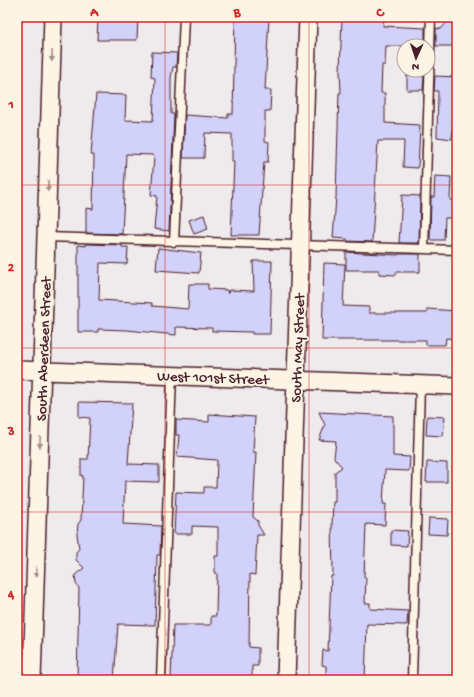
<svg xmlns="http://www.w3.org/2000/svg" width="474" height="697" font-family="'Gochi Hand',sans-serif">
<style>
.building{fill:#d1d1fa;stroke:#4a1f2b}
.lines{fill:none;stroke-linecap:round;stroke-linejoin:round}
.service-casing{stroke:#4a1f2b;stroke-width:11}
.minor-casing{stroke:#4a1f2b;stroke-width:20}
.service{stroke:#fcf5e5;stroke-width:8}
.minor{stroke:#fcf5e5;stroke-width:17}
.oneway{fill:#a38a88}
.grid{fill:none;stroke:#d62828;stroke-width:1;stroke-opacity:0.55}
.labels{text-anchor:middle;stroke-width:3.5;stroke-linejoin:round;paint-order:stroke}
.street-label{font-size:15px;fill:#4a1f2b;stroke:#fcf5e5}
.neatline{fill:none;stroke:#d62828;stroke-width:1.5}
.grid-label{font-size:13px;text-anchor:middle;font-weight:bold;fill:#d62828}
</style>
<rect width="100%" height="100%" fill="#efeaeb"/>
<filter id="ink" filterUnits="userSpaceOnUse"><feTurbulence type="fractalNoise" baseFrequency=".025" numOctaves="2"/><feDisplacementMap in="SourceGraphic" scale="8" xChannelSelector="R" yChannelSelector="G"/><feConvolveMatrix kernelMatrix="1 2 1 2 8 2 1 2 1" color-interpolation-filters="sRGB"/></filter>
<g filter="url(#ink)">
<path class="building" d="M98,17H138L137,40H97Z
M235,17H269L265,90H271L270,111H265V141L269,142L268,162H264L259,235H231L234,161H232V134L205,133L204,158H183L185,115L228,118V114H233Z
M342,17H384L383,26L425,28V46H386L385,65H382L381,93H385V123L420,125L418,168L403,167L404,141H378L372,242L347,241V239L333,238L336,197L339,93H341L340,70Z
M449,20L457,28V46H436V28L441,29Z
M152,52L177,53L176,67H173L171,78V114H174L169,231L154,229L157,196L151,195L154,157L152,155L126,154L122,234L86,233V208L93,209L94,155H91L96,94L126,95L125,120L153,121L155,78L151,77Z
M407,75L424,76L423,90H407Z
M435,76L457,77L452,139L437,137L438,91H434Z
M435,176L451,177L450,200L456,201V218H445L444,240H430L431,197H434Z
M402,195L420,196L419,243H399Z
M204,215L208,229L194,234L189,220Z
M86,244L122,245V247H128L127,264L100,263L99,300L152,303V306L188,309L189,284H208V289L227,290L228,294L229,290L254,291L253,261H272L270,334H252V332L212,331V328L176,327V335L127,330L98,329V332H78V245L86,246Z
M158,248L201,253L199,273L156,270Z
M346,252L398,255V254H420V272H396V275L379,274V270H346Z
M324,263L345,264L343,306L369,307V313H427V309L457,311V339L446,338L445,345H426V340H322Z
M79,402L132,403L128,464L159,465V482L125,481L123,524L161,526L160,555H157L155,625L118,624L114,680H77L79,588L76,584L75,575L84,568L76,560V552L79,549L77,534L78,524L81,520L83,476H81V459H88L90,418L79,417Z
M319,412L393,416V456L410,457L409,471L385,470L383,504H386L385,525L366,524L364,577H366L365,603H370V609L408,611L407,625L367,624L365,680H326V666L322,665L323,650L328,651L331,576H333L332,523L333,502H335V472L342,467L334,458L336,441L319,440L325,425Z
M209,414L255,417L253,452H256L253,517L258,521V525L264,535H257L255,575L250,574L249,647L258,648V666H252V680H171L173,625H211V616H216L217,573H215V556H218V527L192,526V534H174L176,492L204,493V487H216L217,460L177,457L179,435H176V420L209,422Z
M427,416L445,417L443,436L426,435Z
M427,462L447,463V482H426Z
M429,518L448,519L447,535L428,534Z
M391,530L408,531L407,546L391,545Z"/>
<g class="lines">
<defs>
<path id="service" d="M46,237L457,250
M174,242L184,17
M424,249L431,17
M161,680L172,375
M412,680L420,385"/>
<path id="minor" d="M17,370L457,386
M32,680L53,17
M286,680L308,17"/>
</defs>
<use href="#service" class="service-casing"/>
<use href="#minor" class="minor-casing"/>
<use href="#service" class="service"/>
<use href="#minor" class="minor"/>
</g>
<defs><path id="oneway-solid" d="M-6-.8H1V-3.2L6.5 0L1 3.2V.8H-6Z"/></defs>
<g class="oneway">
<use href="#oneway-solid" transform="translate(52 56) rotate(92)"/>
<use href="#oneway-solid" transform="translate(48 186) rotate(92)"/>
<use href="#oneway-solid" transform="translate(40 442) rotate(92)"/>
<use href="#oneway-solid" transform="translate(36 572) rotate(92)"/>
</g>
</g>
<path class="grid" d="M165,17V680M309,17V680M17,185H457M17,348H457M17,512H457"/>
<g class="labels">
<g class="street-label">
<text transform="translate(297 348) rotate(-88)" y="5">South May Street</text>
<text transform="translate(43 349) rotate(-88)" y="5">South Aberdeen Street</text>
<text transform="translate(213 377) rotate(2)" y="5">West 101st Street</text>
</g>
</g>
<rect width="474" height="697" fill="none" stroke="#fcf5e5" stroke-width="44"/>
<g transform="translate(416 58) rotate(183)"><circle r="19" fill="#fcf5e5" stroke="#b59f9b"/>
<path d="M0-3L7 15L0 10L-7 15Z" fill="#4a1f2b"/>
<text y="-6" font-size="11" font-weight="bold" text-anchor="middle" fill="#4a1f2b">N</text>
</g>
<rect x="22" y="22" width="430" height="653" class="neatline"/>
<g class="grid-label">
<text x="94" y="16">A</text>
<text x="237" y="16">B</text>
<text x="380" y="16">C</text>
<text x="11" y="108">1</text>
<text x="11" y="271">2</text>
<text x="11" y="435">3</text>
<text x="11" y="598">4</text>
</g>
</svg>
